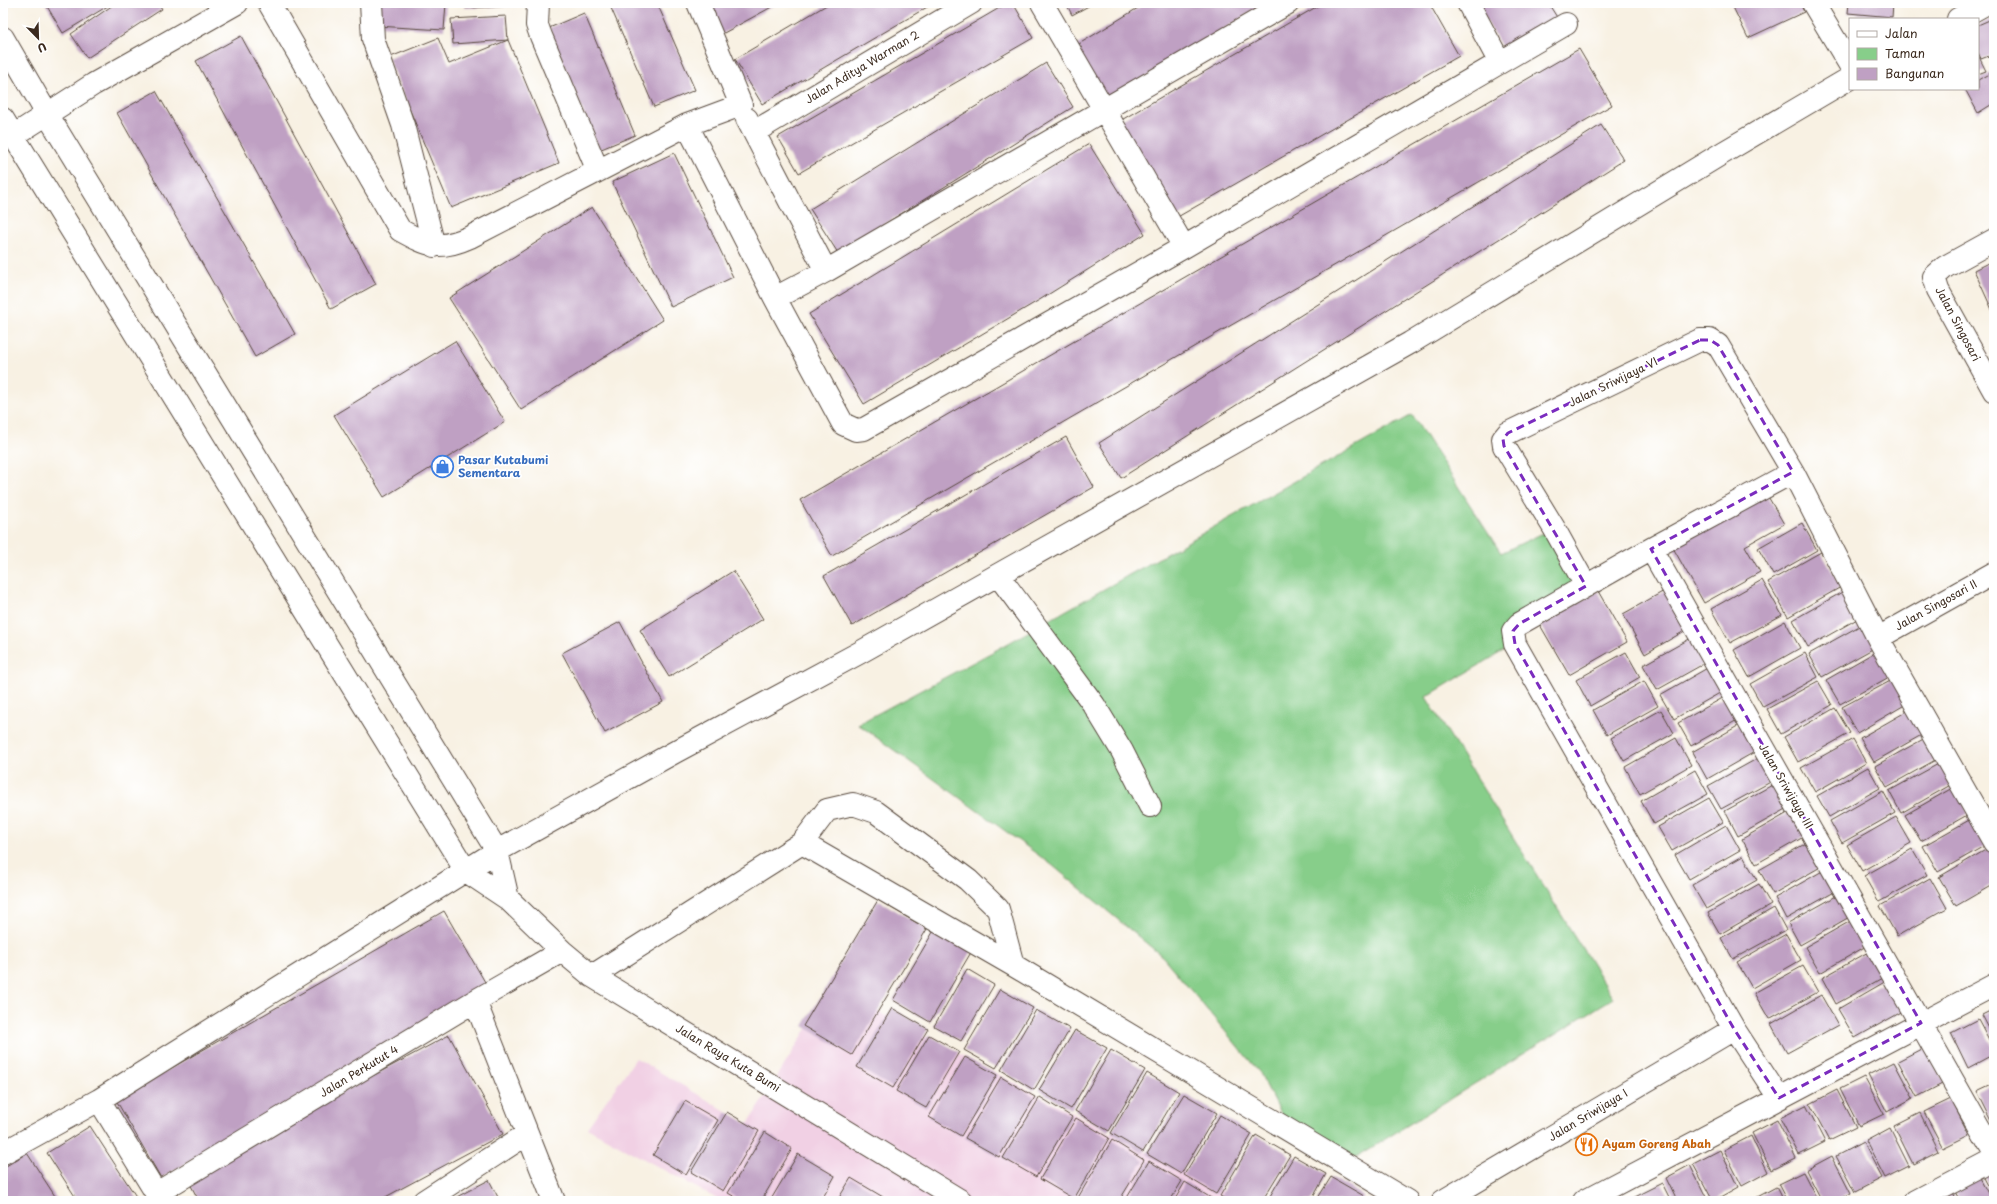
<svg xmlns="http://www.w3.org/2000/svg" width="1997" height="1204" font-family="'Playpen Sans',sans-serif">
<style>
.built{fill:#f1d0e4}
.green{fill:#87ce8a;stroke:#617c54}
.building{fill:#bfa0c3}
.lines{fill:none;stroke-linecap:round;stroke-linejoin:round}
.minor-casing{stroke:#57483c;stroke-width:24}
.minor{stroke:#fff;stroke-width:22}
.marked{fill:none;stroke:#7b2cbf;stroke-width:3;stroke-dasharray:8 5;stroke-linejoin:round}
.labels{text-anchor:middle;stroke-width:3.5;stroke-linejoin:round;paint-order:stroke}
.street-label{font-size:11px;fill:#3b2a1e;stroke:#fff}
.shop-label{font-size:11px;font-weight:bold;fill:#366cbe;stroke:#fff;text-anchor:start}
.food-label{font-size:11px;font-weight:bold;fill:#c56008;stroke:#fff;text-anchor:start}
</style>
<rect width="100%" height="100%" fill="#fff"/>
<filter id="ink" filterUnits="userSpaceOnUse"><feTurbulence type="fractalNoise" baseFrequency=".025" numOctaves="2"/><feDisplacementMap in="SourceGraphic" scale="8" xChannelSelector="R" yChannelSelector="G"/><feConvolveMatrix kernelMatrix="1 2 1 2 8 2 1 2 1" color-interpolation-filters="sRGB"/></filter>
<filter id="wash" filterUnits="userSpaceOnUse"><feTurbulence type="fractalNoise" baseFrequency=".012" numOctaves="4" result="noise"/><feDisplacementMap in="SourceGraphic" scale="16" xChannelSelector="R" yChannelSelector="G"/><feGaussianBlur stdDeviation="0.9" result="paint"/><feColorMatrix in="noise" values="0 0 0 0 0 0 0 0 0 0 0 0 0 0 0 0 0 1.4 0 .05"/><feComposite in="paint" operator="in"/></filter>
<g filter="url(#wash)">
<rect width="100%" height="100%" fill="#f8f1e3"/>
<path class="built" d="M832,988L1241,1201H721L587,1128L636,1058L748,1124Z"/>
<path class="green" d="M1412,415L1501,553L1554,528L1586,586L1519,624L1515,644L1426,697L1613,998L1345,1164L1288,1129L1260,1073L1163,957L1052,865L858,724L998,649Z"/>
<g id="blocks">
<path class="building" d="M45,3H111V4L63,33Z
M116,3H158L162,9L87,58L71,34Z
M377,3H446L444,30L376,26Z
M465,3H517L518,6L465,8Z
M623,3H657L695,90L654,107L611,8Z
M704,3H779L722,34Z
M830,3H934L762,104L735,59Z
M1008,3H1013L1033,38L799,173L778,137Z
M1066,3H1094L1072,15Z
M1146,3H1266L1107,101L1074,47Z
M1323,3H1429L1459,56L1174,219L1118,122Z
M1476,3H1548L1560,22L1506,54Z
M1731,3H1800L1804,12L1748,38Z
M1849,3H1893L1892,17L1848,13Z
M584,13L635,135L599,150L549,28Z
M506,16L508,40L453,44L451,19Z
M1994,18V54L1981,59L1978,52V25Z
M241,36L376,284L331,309L196,61Z
M438,38L449,64L508,40L559,163L451,208L388,58Z
M1579,49L1612,105L832,556L800,500Z
M1978,55L1986,71L1978,74Z
M1046,63L1073,107L838,253L810,209Z
M1994,71V103L1978,113L1965,89H1978V80Z
M156,91L295,334L255,357L117,113Z
M1601,125L1624,160L1121,478L1099,443Z
M1089,144L1145,234L1041,299L864,404L809,314Z
M674,153L733,277L671,307L612,182Z
M592,207L663,320L521,410L449,298Z
M1994,260V314L1974,270Z
M455,341L505,422L384,497L334,415Z
M1066,437L1094,487L852,626L824,576Z
M1766,493L1784,524L1745,546L1760,572L1704,603L1672,546Z
M1802,523L1817,550L1773,575L1758,548Z
M1821,552L1841,587L1788,617L1768,582Z
M733,571L763,619L669,677L640,630Z
M1762,580L1782,615L1730,643L1711,609Z
M1666,590L1688,629L1645,654L1623,614Z
M1598,591L1627,642L1569,675L1540,625Z
M1844,591L1859,618L1808,647L1793,620Z
M1785,621L1800,648L1749,677L1734,650Z
M620,622L663,702L605,733L562,653Z
M1863,624L1876,647L1822,677L1809,654Z
M1693,637L1707,662L1657,690L1643,665Z
M1877,651L1891,676L1840,704L1826,680Z
M1626,652L1640,677L1590,706L1576,680Z
M1805,653L1818,677L1763,707L1750,684Z
M1711,666L1725,690L1674,719L1660,695Z
M1894,679L1908,703L1857,733L1842,707Z
M1644,681L1658,706L1607,735L1593,710Z
M1818,681L1832,705L1781,734L1767,709Z
M1728,695L1741,718L1691,746L1678,723Z
M1835,708L1850,733L1798,762L1784,737Z
M1911,709L1925,733L1874,762L1860,738Z
M1661,710L1674,733L1624,761L1611,738Z
M1743,723L1758,750L1707,779L1692,752Z
M1927,737L1939,758L1887,787L1875,766Z
M1676,738L1691,765L1640,794L1625,767Z
M1853,739L1866,763L1815,792L1801,768Z
M1762,756L1776,779L1721,809L1708,786Z
M1942,762L1954,783L1901,813L1889,791Z
M1868,767L1880,788L1829,817L1817,796Z
M1695,770L1708,794L1654,824L1641,801Z
M1776,783L1790,807L1738,836L1725,811Z
M1954,787L1969,814L1921,841L1905,815Z
M1883,791L1895,813L1842,843L1830,821Z
M1709,798L1723,822L1672,851L1658,827Z
M1793,810L1807,835L1756,864L1742,839Z
M1896,817L1911,843L1862,871L1847,845Z
M1971,819L1986,845L1938,872L1923,846Z
M1726,825L1740,850L1689,879L1675,855Z
M1810,841L1824,865L1773,894L1759,870Z
M1989,848L1994,857V884L1956,906L1939,877Z
M1912,849L1927,875L1879,902L1864,876Z
M1743,856L1757,880L1706,909L1692,885Z
M1826,869L1838,890L1786,919L1775,898Z
M1930,878L1947,908L1897,936L1880,906Z
M1759,884L1771,905L1720,934L1708,913Z
M1840,894L1853,915L1800,945L1788,923Z
M878,900L927,929L852,1055L803,1026Z
M1774,908L1786,930L1733,959L1721,938Z
M444,911L489,989L161,1178L116,1100Z
M1854,919L1868,945L1820,973L1805,947Z
M936,927L973,949L930,1022L893,1000Z
M1786,934L1801,960L1752,988L1737,962Z
M1870,951L1885,977L1836,1004L1822,978Z
M1803,966L1818,992L1769,1019L1754,993Z
M967,969L994,985L961,1041L934,1026Z
M1888,980L1905,1010L1855,1038L1838,1009Z
M1000,989L1033,1008L996,1068L964,1050Z
M1821,995L1838,1025L1787,1053L1771,1024Z
M892,1008L928,1029L893,1088L857,1067Z
M1994,1009V1038L1982,1015Z
M1036,1010L1070,1029L1034,1090L1001,1070Z
M1978,1019L1994,1049V1054L1968,1068L1951,1033Z
M1075,1030L1107,1048L1071,1109L1039,1090Z
M449,1035L503,1134L378,1201H199L186,1176Z
M929,1035L959,1052L926,1108L896,1091Z
M1925,1047L1944,1083L1917,1097L1898,1061Z
M1111,1050L1145,1070L1109,1131L1075,1111Z
M965,1057L997,1075L961,1136L929,1117Z
M1894,1062L1913,1098L1887,1112L1868,1075Z
M1147,1073L1179,1092L1143,1152L1111,1133Z
M1001,1077L1035,1097L999,1157L965,1138Z
M1864,1077L1884,1114L1859,1126L1840,1089Z
M1994,1083V1125L1977,1091Z
M1837,1090L1856,1127L1829,1140L1810,1104Z
M1184,1094L1217,1113L1181,1174L1147,1154Z
M1040,1097L1072,1117L1036,1177L1003,1158Z
M1951,1099L1969,1135L1943,1148L1924,1112Z
M685,1101L718,1120L686,1175L653,1155Z
M1806,1105L1825,1142L1799,1155L1780,1118Z
M727,1112L759,1131L723,1191L691,1172Z
M1920,1113L1939,1151L1913,1164L1894,1126Z
M1220,1115L1252,1134L1216,1194L1184,1175Z
M1076,1118L1109,1138L1074,1199L1040,1179Z
M1777,1120L1796,1158L1771,1170L1752,1133Z
M90,1126L116,1166L139,1201H78L47,1153Z
M1890,1128L1909,1166L1885,1178L1866,1141Z
M765,1132L792,1149L761,1201H742L728,1193Z
M1256,1135L1290,1155L1262,1201H1229L1220,1196Z
M1751,1136L1768,1172L1742,1186L1724,1150Z
M1112,1140L1144,1160L1119,1201H1076Z
M1863,1142L1882,1178L1855,1192L1836,1156Z
M1720,1150L1738,1187L1713,1201L1693,1164Z
M27,1153L53,1193L58,1201H3V1168Z
M798,1154L835,1176L821,1201H770Z
M1294,1156L1326,1174L1311,1201H1267Z
M1832,1156L1851,1193L1836,1201H1822L1806,1170Z
M1149,1161L1182,1181L1170,1201H1125Z
M1690,1165L1708,1201H1677L1666,1178Z
M1994,1169V1195L1983,1174Z
M1803,1172L1818,1201H1787L1778,1184Z
M1979,1175L1993,1201H1960L1953,1188Z
M1331,1177L1364,1196L1361,1201H1316Z
M851,1178L883,1197L881,1201H837Z
M489,1180L500,1201H449Z
M1185,1182L1216,1201H1174Z
M1662,1183L1671,1201H1636L1634,1197Z
M1776,1187L1783,1201H1750Z
M1950,1190L1956,1201H1928Z"/>
</g>
</g>
<g filter="url(#ink)">
<use href="#blocks" fill-opacity="0" stroke="#57483c" stroke-width="1"/>
<g class="lines">
<defs>
<path id="minor" d="M269,3L400,230C429,246 439,251 470,237L687,125L741,105L698,3
M371,3L373,39L403,125L434,246
M538,3L537,25L541,36L598,171
M1042,3L1184,247
M1468,3L1499,61
M1813,3L1850,65
M1958,19L1987,3
M3,38L47,114L497,851L508,899
M3,119L466,871L508,899L562,951L592,976L961,1201
M747,119L826,271
M687,125L775,298L843,424L856,430L864,429L1184,247L1566,24
M754,132L971,3
M13,136L94,84L237,3
M1994,240L1945,267L1934,277L1938,290L1994,391
M775,298L826,271L1288,3
M1651,549L1994,1153
M998,575L1094,705L1122,751L1150,806
M1586,586L1554,528L1504,446L1503,439L1508,433L1700,340H1710L1718,345L1793,472L1878,638L1994,842
M1878,638L1994,573
M802,843L1013,965L1407,1201
M592,976L802,843L827,810L853,804L876,812L968,880L998,909L1013,965
M475,1001L554,1201
M1779,1098L1734,1029L1515,644L1513,631L1519,624L1651,549L1793,472
M99,1100L161,1201
M3,1153L99,1100L497,851L675,752L859,653L1410,343L1721,154L1850,78
M157,1193L475,1001L562,951
M424,1201L527,1134
M1443,1201L1734,1029
M1584,1201L1994,985
M1916,1201L1994,1160"/>
</defs>
<use href="#minor" class="minor-casing"/>
<use href="#minor" class="minor"/>
</g>
</g>
<path class="marked" d="M1700,340H1710L1718,345L1793,472L1651,549L1921,1023L1779,1098L1734,1029L1515,644L1513,631L1519,624L1586,586L1504,446L1503,439L1508,433Z"/>
<defs>
<symbol id="shop-ring" viewBox="-11 -11 22 22"><circle r="9.5" fill="#fff" stroke="#3f7fe0" stroke-width="1.5"/><path d="M-5-2.5h2.3a2.7 3.5 0 0 1 5.4 0H5L5.5 6h-11ZM-1.5-2.5h3a1.5 2.3 0 0 0-3 0Z" fill="#3f7fe0"/></symbol>
<symbol id="restaurant-ring" viewBox="-11 -11 22 22"><circle r="9.5" fill="#fff" stroke="#e8710a" stroke-width="1.5"/><path d="M-5-6h1v4h1v-4h1v4h1v-4h1v5L-1.5 .5V6h-2V.5L-5-1ZM5-6V6H3V1.5H1.5Q1.5-4 5-6Z" fill="#e8710a"/></symbol>
</defs>
<g fill-rule="evenodd">
<use href="#shop-ring" x="430" y="454" width="25" height="25"/>
<use href="#restaurant-ring" x="1574" y="1132" width="25" height="25"/>
</g>
<g class="labels">
<g class="street-label">
<text transform="translate(862 67) rotate(-31)" y="4">Jalan Aditya Warman 2</text>
<text transform="translate(1958 324) rotate(62)" y="4">Jalan Singosari</text>
<text transform="translate(1613 382) rotate(-26)" y="4">Jalan Sriwijaya VI</text>
<text transform="translate(1936 605) rotate(-29)" y="4">Jalan Singosari II</text>
<text transform="translate(1786 786) rotate(60)" y="4">Jalan Sriwijaya III</text>
<text transform="translate(728 1058) rotate(31)" y="4">Jalan Raya Kuta Bumi</text>
<text transform="translate(359 1071) rotate(-31)" y="4">Jalan Perkutut 4</text>
<text transform="translate(1588 1115) rotate(-31)" y="4">Jalan Sriwijaya I</text>
</g>
<g class="shop-label">
<text x="458" y="464">Pasar Kutabumi<tspan x="458" dy="13">Sementara</tspan></text>
</g>
<g class="food-label">
<text x="1602" y="1148">Ayam Goreng Abah</text>
</g>
</g>
<rect width="1997" height="1204" fill="none" stroke="#fff" stroke-width="16"/>
<rect x="1849" y="18" width="130" height="72" fill="#ffffff" stroke="#b1aaa5"/>
<rect x="1857" y="31" width="20" height="6" fill="#ffffff" stroke="#b1aaa5"/>
<text x="1885" y="38" font-size="12" fill="#3b2a1e">Jalan</text>
<rect x="1857" y="48" width="20" height="12" fill="#87ce8a" stroke="#b1aaa5"/>
<text x="1885" y="58" font-size="12" fill="#3b2a1e">Taman</text>
<rect x="1857" y="68" width="20" height="12" fill="#bfa0c3" stroke="#b1aaa5"/>
<text x="1885" y="78" font-size="12" fill="#3b2a1e">Bangunan</text>
<g transform="translate(38 38) rotate(157)" stroke="#ffffff" stroke-width="3" paint-order="stroke">
<path d="M0-3L7 15L0 10L-7 15Z" fill="#3b2a1e"/>
<text y="-6" font-size="11" font-weight="bold" text-anchor="middle" fill="#3b2a1e">U</text>
</g>
</svg>
